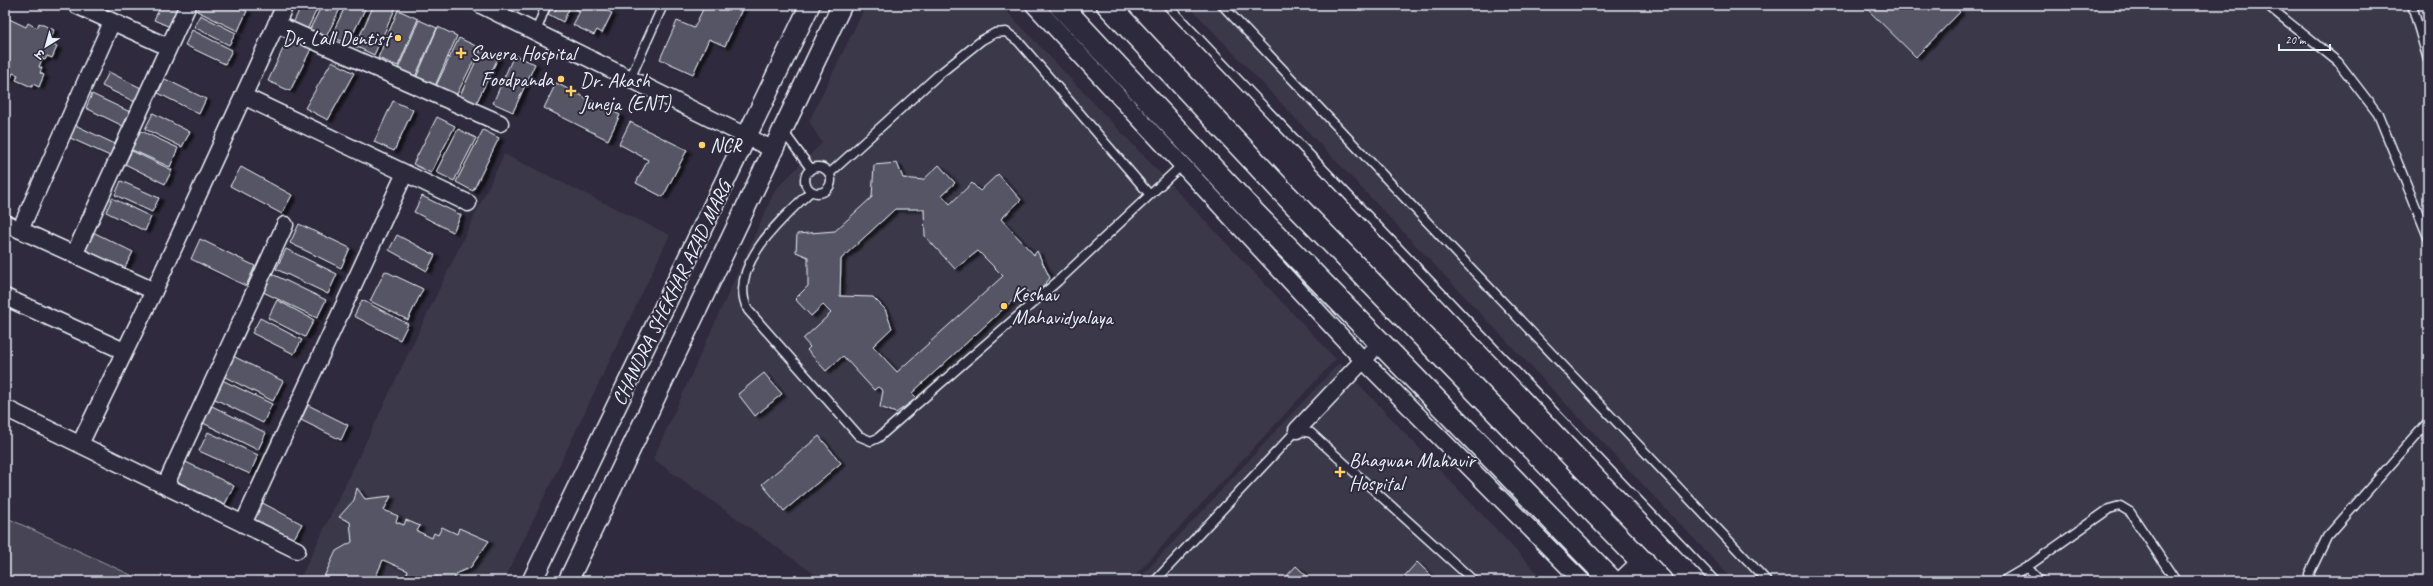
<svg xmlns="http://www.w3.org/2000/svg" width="2433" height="586" font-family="Caveat,'Playpen Sans Deva',sans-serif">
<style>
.built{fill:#3b3749}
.green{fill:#464455;stroke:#979aa6}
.building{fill:#575565;stroke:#e8f1f8;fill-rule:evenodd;filter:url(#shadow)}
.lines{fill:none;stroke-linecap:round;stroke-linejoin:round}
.service-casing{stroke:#e8f1f8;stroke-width:11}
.minor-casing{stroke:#e8f1f8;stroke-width:19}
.tertiary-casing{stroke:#e8f1f8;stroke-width:22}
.secondary-casing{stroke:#e8f1f8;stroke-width:25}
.service{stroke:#2f2a3d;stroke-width:8}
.minor{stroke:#2f2a3d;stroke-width:16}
.tertiary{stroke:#2f2a3d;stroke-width:19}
.secondary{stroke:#2f2a3d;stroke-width:22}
.poi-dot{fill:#ffd166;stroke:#2f2a3d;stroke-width:1.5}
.labels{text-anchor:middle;stroke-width:4;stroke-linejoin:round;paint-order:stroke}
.poi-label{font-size:20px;fill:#e8f1f8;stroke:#2f2a3d;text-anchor:start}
.street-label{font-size:20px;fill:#e8f1f8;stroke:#2f2a3d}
</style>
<defs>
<filter id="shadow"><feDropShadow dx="4.5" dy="2.5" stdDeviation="1" flood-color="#0009"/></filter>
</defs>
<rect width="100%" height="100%" fill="#2f2a3d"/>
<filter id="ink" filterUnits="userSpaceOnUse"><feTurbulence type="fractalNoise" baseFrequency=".025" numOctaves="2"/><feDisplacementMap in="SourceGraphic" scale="8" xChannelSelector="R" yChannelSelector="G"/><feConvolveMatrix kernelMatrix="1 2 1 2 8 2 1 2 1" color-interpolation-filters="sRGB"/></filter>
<g filter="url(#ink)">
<path class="built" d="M866,5H1001L1336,359L1130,581H824L653,459L775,190L822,143L809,121Z
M1188,5H2428V581H1734Z
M504,154L670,235L504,581H299Z
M1339,363L1545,581H1137Z"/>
<path class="green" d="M5,517L144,581H5Z"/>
<path class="building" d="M161,5H180L170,27L154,20Z
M200,5H233L247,11L238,31L197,11Z
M302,5H319L307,30L293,23Z
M322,5H342L325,39L309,31Z
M346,5H367L348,44L331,36Z
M374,5H397L374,55L355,46Z
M558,5H610L607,11L612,13L602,33L597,30L594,35L573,25L580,11L570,7L563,22L548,14L551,9L555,11Z
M705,5H744L725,46L709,39L693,74L660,59L677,21L694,28Z
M1863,5H1952L1960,12L1916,57Z
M398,10L418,19L398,66L378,58Z
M200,15L236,33L229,45L194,27Z
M5,17L26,27L28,23L37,28L39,23L54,30L48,42L57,47L52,58L47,56L45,60L42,59L39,67L42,68L40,73L44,75L39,87L33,84L32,87L16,80L18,75L13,73L11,78L5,76Z
M419,20L437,28L415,77L398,69Z
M438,27L457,36L435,86L416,78Z
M192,30L232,50L225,64L185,45Z
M289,36L312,47L290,91L268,81Z
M459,38L480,48L455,98L435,88Z
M481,50L498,58L473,110L457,102Z
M514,55L535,64L513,112L493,103Z
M332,61L354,73L328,120L305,108Z
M109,72L141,88L135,102L102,86Z
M165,79L206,99L199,114L158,93Z
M556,83L620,115L608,140L544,108Z
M92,94L130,112L123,126L86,108Z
M393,101L413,110L394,151L374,142Z
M153,113L190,132L182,147L145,129Z
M437,117L455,126L431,173L413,164Z
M630,122L687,150L663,197L636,183L648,160L619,144Z
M73,124L115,144L110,156L68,137Z
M137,129L178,148L170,167L128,148Z
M458,129L476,138L454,181L436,172Z
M483,130L499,138L473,191L456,182Z
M132,151L172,170L165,184L125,164Z
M897,163L903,178L923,180L939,165L955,183L942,195L950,204L972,183L980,191L998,174L1021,200L1001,219L1034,255L1037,251L1050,278L1033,299L1025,289L912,393L917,398L896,413L880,407L883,391L878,387L874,390L843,356L826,371L807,350L810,347L803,339L831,313L823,305L811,316L795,299L808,286V257L796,252L797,234L835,231L872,197L874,165ZM895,209H924L925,236L955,269L978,251L1003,276L897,372L873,346L892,328L885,309L873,297L840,296L841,259Z
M241,167L292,195L282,214L230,186Z
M121,181L159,198L152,212L115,195Z
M422,196L461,215L453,232L414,212Z
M112,198L151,217L145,231L106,212Z
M299,224L350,248L341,268L290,243Z
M93,232L133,252L124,269L85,250Z
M397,235L435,255L427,271L389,250Z
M200,239L255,266L246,286L191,259Z
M286,249L337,274L328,294L276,269Z
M385,271L423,289L408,320L370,301Z
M268,272L326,300L317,318L259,290Z
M277,300L314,320L305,337L268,318Z
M362,300L408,324L400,340L354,316Z
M260,318L302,340L294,354L252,333Z
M229,354L283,381L273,401L219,374Z
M764,373L782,394L755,416L738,394Z
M220,379L272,404L263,423L211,397Z
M308,405L348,425L341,440L301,420Z
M212,406L266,433L258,450L203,423Z
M208,432L258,455L250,474L199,451Z
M819,436L841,463L784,511L762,484Z
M184,461L234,486L224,506L175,480Z
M357,488L365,499L391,496L384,510L398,516L396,522L404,525L406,520L420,526L417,531L432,538L434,533L438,535L442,527L457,534L459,528L489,541L470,568L457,573L453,581H444L436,577L434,581H404L408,571L383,560L374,581H322L336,551L352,542L350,522L339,517L354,500Z
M259,501L302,524L292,542L249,519Z
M1417,562L1437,581H1400Z
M1296,566L1312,581H1282Z"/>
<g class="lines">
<defs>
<path id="service" d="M1167,5L1715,581
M1222,5L1767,581
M2267,5L2338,62L2378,114L2428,237
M2412,5L2428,60
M536,32L546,5
M630,79L663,5
M783,131L811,169
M805 180a13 13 0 1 1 26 0a13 13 0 1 1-26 0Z
M830,173L937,76L982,40L995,33L1006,32L1018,41L1150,195
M811,191C783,218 726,267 748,310L859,436L871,441L878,438L1058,281L1184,163
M2027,567L2040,581
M1155,581L1297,430L1311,433L1474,581
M2003,581L2027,567L2109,509L2120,506L2130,512L2176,581
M2311,581L2309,574L2327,537L2428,422"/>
<path id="minor" d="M76,5L168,47
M481,5L772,149
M1034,5L1363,360L1582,581
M276,24L500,123
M243,96L468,203
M5,223L154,291
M20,230L112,22
M74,255L188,5
M5,297L124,351
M5,408L297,550
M1297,430L1370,353
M80,444L154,291L285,5
M165,486L285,225
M243,524L405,173"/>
<path id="tertiary" d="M532,581L810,5
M568,581L842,5"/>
<path id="secondary" d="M1060,5L1252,211L1612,581
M1108,5L1282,191L1661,581
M1624,581L1644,562"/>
</defs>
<use href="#service" class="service-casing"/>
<use href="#minor" class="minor-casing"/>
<use href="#tertiary" class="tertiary-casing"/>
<use href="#secondary" class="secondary-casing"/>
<use href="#service" class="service"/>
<use href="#minor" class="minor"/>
<use href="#tertiary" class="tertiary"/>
<use href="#secondary" class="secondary"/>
</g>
</g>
<g class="poi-dot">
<circle cx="398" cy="38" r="4"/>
<path d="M459 47h4v4h4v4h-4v4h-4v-4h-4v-4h4z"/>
<circle cx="561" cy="79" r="4"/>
<path d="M569 85h4v4h4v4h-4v4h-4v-4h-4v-4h4z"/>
<circle cx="702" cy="145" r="4"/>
<circle cx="1004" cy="306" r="4"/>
<path d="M1338 466h4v4h4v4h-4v4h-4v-4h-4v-4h4z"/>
</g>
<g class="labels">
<g class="poi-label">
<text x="390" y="45" text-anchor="end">Dr. Lall Dentist</text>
<text x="470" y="60">Savera Hospital</text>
<text x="553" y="86" text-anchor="end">Foodpanda</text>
<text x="580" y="87">Dr. Akash<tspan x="580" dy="23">Juneja (ENT)</tspan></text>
<text x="710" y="152">NCR</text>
<text x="1012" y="301">Keshav<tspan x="1012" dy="23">Mahavidyalaya</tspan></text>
<text x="1349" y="467">Bhagwan Mahavir<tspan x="1349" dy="23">Hospital</tspan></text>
</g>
<g class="street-label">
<text transform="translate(671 293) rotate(-64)" y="7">CHANDRA SHEKHAR AZAD MARG</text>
</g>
</g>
<rect width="2433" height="586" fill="none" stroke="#2f2a3d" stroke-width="20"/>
<rect x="10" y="10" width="2413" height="566" fill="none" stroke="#e8f1f8" stroke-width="1.5" filter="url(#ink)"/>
<g transform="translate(46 46) rotate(217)" stroke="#2f2a3d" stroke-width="3" paint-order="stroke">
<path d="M0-3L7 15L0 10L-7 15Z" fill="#e8f1f8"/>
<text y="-6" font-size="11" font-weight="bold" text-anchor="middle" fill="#e8f1f8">उ</text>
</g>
<path d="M2279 44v6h51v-6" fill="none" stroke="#e8f1f8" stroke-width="2"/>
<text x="2285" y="44" font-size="12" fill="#e8f1f8" stroke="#2f2a3d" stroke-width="3" paint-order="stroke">20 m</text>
</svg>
